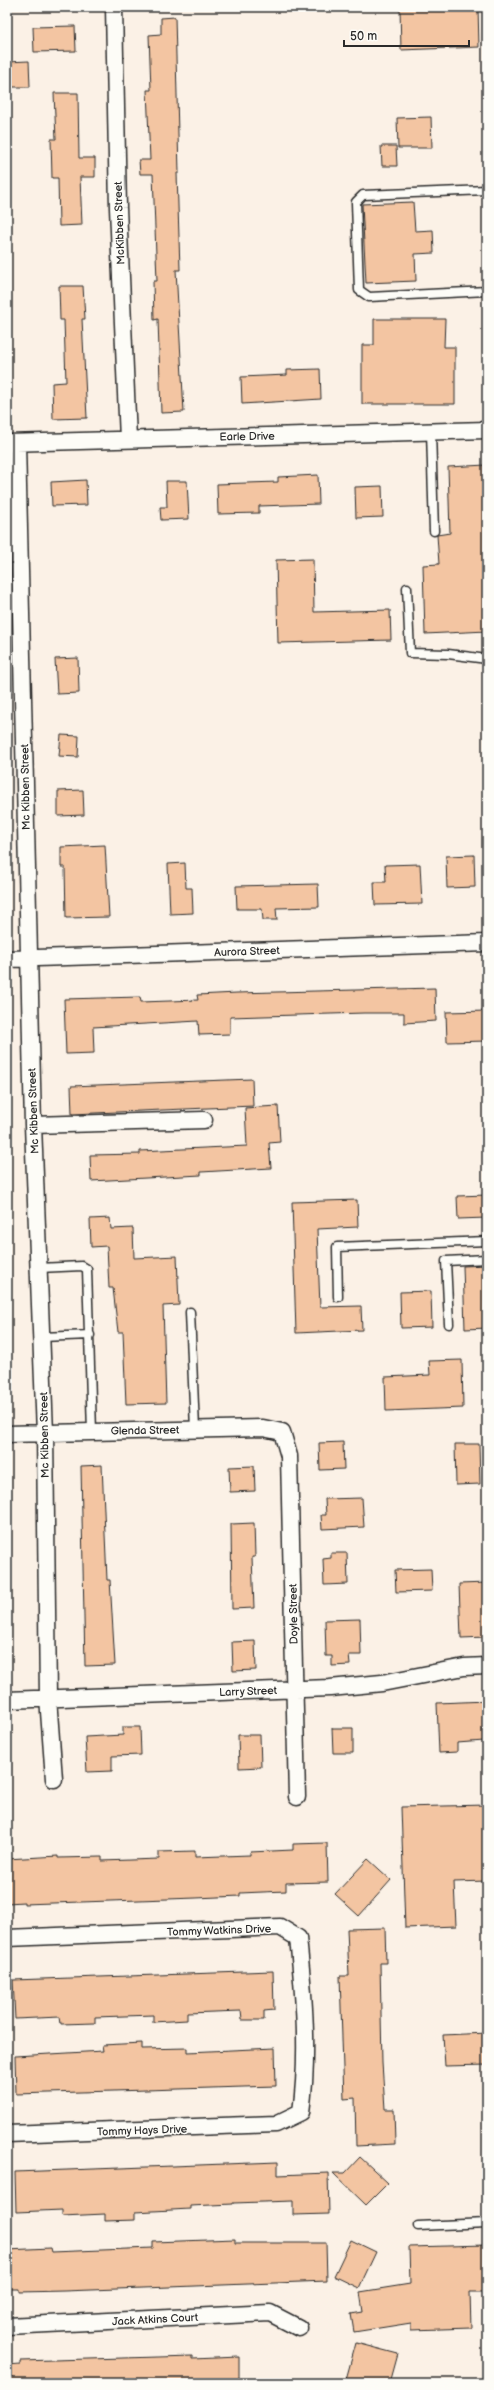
<svg xmlns="http://www.w3.org/2000/svg" width="494" height="2390" font-family="'Balsamiq Sans',sans-serif">
<style>
.building{fill:#f3c5a2;stroke:#2b2b2b}
.lines{fill:none;stroke-linecap:round;stroke-linejoin:round}
.service-casing{stroke:#2b2b2b;stroke-width:11}
.minor-casing{stroke:#2b2b2b;stroke-width:19}
.service{stroke:#fdfcf7;stroke-width:8}
.minor{stroke:#fdfcf7;stroke-width:16}
.labels{text-anchor:middle;stroke-width:3;stroke-linejoin:round;paint-order:stroke}
.street-label{font-size:11px;fill:#2b2b2b;stroke:#fdfcf7}
</style>
<rect width="100%" height="100%" fill="#fbf1e6"/>
<filter id="ink" filterUnits="userSpaceOnUse"><feTurbulence type="fractalNoise" baseFrequency=".025" numOctaves="2"/><feDisplacementMap in="SourceGraphic" scale="8" xChannelSelector="R" yChannelSelector="G"/><feConvolveMatrix kernelMatrix="1 2 1 2 8 2 1 2 1" color-interpolation-filters="sRGB"/></filter>
<g filter="url(#ink)">
<path class="building" d="M430,7H478L479,47L401,50L400,8Z
M175,17L179,173H177L180,270H176L184,412L161,413L158,319L154,320L153,281H157L153,174H140L139,160H150L147,90H151L149,35L161,34V18Z
M75,26L76,51L34,52L33,27Z
M29,61L30,87H7V62Z
M54,93H78L79,158H95V177H80L82,225L59,226L58,178H52L51,139H56Z
M431,117L432,148H398L397,118Z
M381,146H396L397,166H382Z
M413,202L415,231L433,230L434,253L415,254L416,281L366,283L362,204Z
M59,286H83L85,319H82L87,418L53,419L52,383L66,382L64,320H60Z
M374,319H445L444,347H455V404H362V345H374Z
M320,369L321,399L242,404L241,377L287,375V370Z
M486,465L487,631L425,634L423,565L439,564L437,535L450,533L448,467Z
M318,475L319,504L259,506V513L218,514L217,484L278,482V477Z
M86,480L87,505L52,506L51,482Z
M166,481H187L189,519L161,520L160,507H167Z
M382,486L383,517L356,518L355,487Z
M313,559L314,612L390,610L391,640L278,643L276,560Z
M78,658L79,693L57,694L55,659Z
M61,735L79,736L78,757L59,756Z
M83,790L84,815L58,816V791Z
M105,845L109,917L66,918L65,867H61V847Z
M474,855L475,887L447,888L446,856Z
M185,863L186,888H192L193,913L170,914L168,864Z
M420,864L422,904L375,905L374,882H386L385,865Z
M318,884L319,907L276,908L277,920H263L262,909H237L236,886Z
M435,988L436,1021L404,1023V1013H364L230,1017V1034L199,1035L198,1021L93,1027L94,1053L66,1054L64,999L140,997L141,1002L198,1000L197,995L237,993Z
M487,1011V1041L447,1042L446,1012Z
M252,1079L253,1106L72,1114L71,1086Z
M278,1106L280,1142L269,1143L271,1168L201,1172V1175L91,1181L90,1155L140,1154V1151L247,1146L245,1108Z
M487,1195V1218L458,1219L457,1196Z
M357,1200L358,1227L317,1229L320,1307L361,1306L362,1330L296,1333L292,1202Z
M110,1218L111,1229L133,1228L134,1258L177,1256L179,1305L163,1306L166,1403L126,1404L123,1332H118L113,1288H109L107,1246L91,1247L90,1219Z
M487,1265V1328L465,1329L463,1266Z
M431,1291L432,1327L401,1328L400,1292Z
M462,1360L463,1408L386,1411L385,1377L430,1375L429,1361Z
M343,1442L344,1469L320,1470L319,1443Z
M455,1444H479L480,1484L456,1485Z
M102,1465L107,1580H110L115,1665L85,1666L81,1466Z
M254,1466L255,1491L230,1492L229,1467Z
M362,1498L364,1527L322,1529L321,1515H326L325,1499Z
M254,1523L255,1557H252L254,1608L232,1609L231,1524Z
M331,1553H347L348,1584L324,1585L323,1559L331,1558Z
M431,1569L432,1591L396,1592L395,1570Z
M487,1583V1637L461,1638L459,1584Z
M360,1619L361,1655H349L350,1665L332,1666V1656H326L325,1620Z
M255,1641L256,1670L233,1671L232,1642Z
M487,1701V1728H483L484,1741L457,1743V1752L439,1753L437,1703Z
M123,1727H140L141,1755L112,1756V1771L87,1772L85,1737L123,1735Z
M332,1728H353V1753H333Z
M238,1735H260L261,1767L239,1768Z
M487,1805V1881L454,1882L456,1926L405,1928L401,1807Z
M327,1843L328,1882L286,1883V1891L240,1893V1896L196,1898L24,1904V1902L7,1903V1859L58,1856V1858L102,1857V1861L159,1859V1852L195,1851V1857L250,1855V1852L293,1850V1844Z
M368,1859L391,1880L359,1916L335,1894Z
M385,1928L386,1963H380L382,2063L385,2109H394L395,2144L356,2146L355,2098L344,2099L340,1976H349L347,1929Z
M273,1971L274,2010L264,2011V2020H242L241,2011L187,2013V2020L153,2022V2015L95,2017V2023L61,2024L60,2017L15,2019L13,1980Z
M487,2033V2065L445,2066L443,2035Z
M142,2043V2049L188,2048V2052L275,2048L276,2086L16,2094L15,2056L103,2051L102,2045Z
M360,2157L388,2183L366,2205L333,2173H345Z
M278,2162V2175L328,2173L329,2214L293,2215V2201L233,2203V2204L190,2206V2209L135,2212V2220L105,2221V2214L62,2216V2210L16,2212L15,2172Z
M235,2239V2243H326L327,2281L64,2291L19,2292V2289H7V2250L50,2248L51,2252L153,2248V2242Z
M351,2240L376,2252L359,2288L334,2276Z
M487,2245V2292H470L471,2328L411,2330V2323L354,2332L351,2314L363,2312L360,2292L410,2284L409,2247Z
M356,2343L398,2354L390,2383H345Z
M192,2356V2359L239,2357V2383H7V2365L20,2364V2361Z"/>
<g class="lines">
<defs>
<path id="service" d="M487,190L363,195L356,202L359,290L369,297L487,291
M431,431L434,531
M407,588L410,653L448,654L487,659
M39,1268L82,1266L87,1269L92,1432
M338,1297L337,1247L487,1241
M190,1312L195,1429
M449,1324L446,1261L487,1259
M42,1337L90,1335
M418,2226L487,2223"/>
<path id="minor" d="M114,7L118,208L128,439
M7,443L487,430
M17,443L33,1125L45,1433L48,1698L54,1779
M7,959L487,943
M33,1125L204,1120
M7,1434L263,1428L282,1432L289,1456L297,1797
M7,1700L330,1688L382,1683L464,1667L487,1666
M7,1938L280,1927L298,1938C304,1996 309,2054 301,2112L276,2124L7,2134
M7,2326L270,2313L299,2328"/>
</defs>
<use href="#service" class="service-casing"/>
<use href="#minor" class="minor-casing"/>
<use href="#service" class="service"/>
<use href="#minor" class="minor"/>
</g>
</g>
<g class="labels">
<g class="street-label">
<text transform="translate(119 223) rotate(-92)" y="4">McKibben Street</text>
<text transform="translate(247 436) rotate(-1)" y="4">Earle Drive</text>
<text transform="translate(25 787) rotate(-91)" y="4">Mc Kibben Street</text>
<text transform="translate(247 951) rotate(-2)" y="4">Aurora Street</text>
<text transform="translate(33 1111) rotate(-92)" y="4">Mc Kibben Street</text>
<text transform="translate(145 1430) rotate(-1)" y="4">Glenda Street</text>
<text transform="translate(44 1435) rotate(-91)" y="4">Mc Kibben Street</text>
<text transform="translate(293 1614) rotate(-91)" y="4">Doyle Street</text>
<text transform="translate(248 1691) rotate(-2)" y="4">Larry Street</text>
<text transform="translate(219 1930) rotate(-2)" y="4">Tommy Watkins Drive</text>
<text transform="translate(142 2130) rotate(-2)" y="4">Tommy Hays Drive</text>
<text transform="translate(155 2319) rotate(-3)" y="4">Jack Atkins Court</text>
</g>
</g>
<rect width="494" height="2390" fill="none" stroke="#fdfcf7" stroke-width="24"/>
<rect x="12" y="12" width="470" height="2366" fill="none" stroke="#2b2b2b" stroke-width="1.5" filter="url(#ink)"/>
<path d="M344 40v6h125v-6" fill="none" stroke="#2b2b2b" stroke-width="2"/>
<text x="350" y="40" font-size="12" fill="#2b2b2b" stroke="#fdfcf7" stroke-width="3" paint-order="stroke">50 m</text>
</svg>
